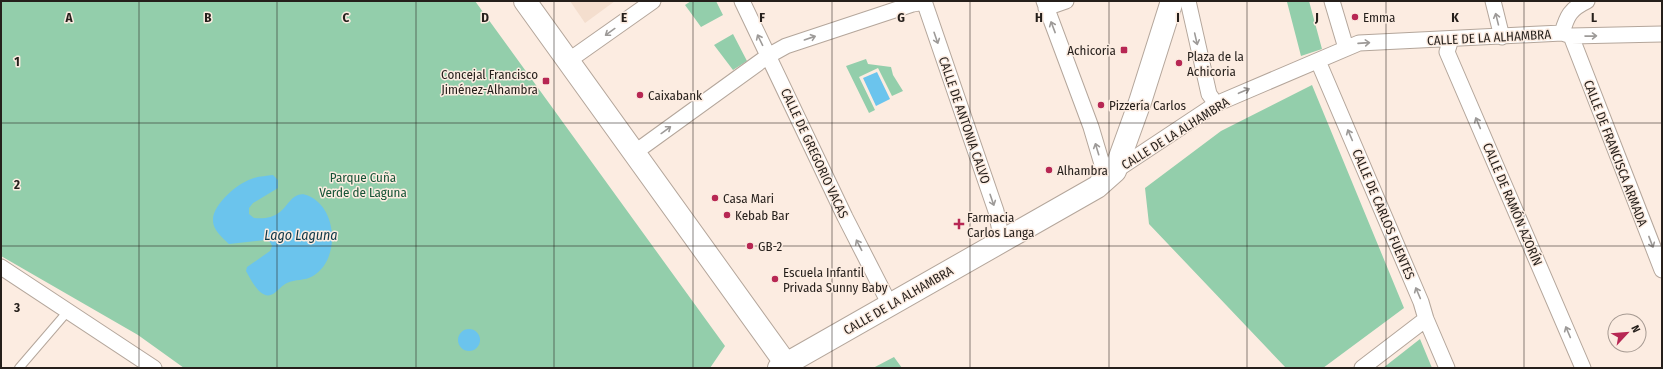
<svg xmlns="http://www.w3.org/2000/svg" width="1663" height="369" font-family="'Fira Sans Condensed',sans-serif">
<style>
.built{fill:#f4dece}
.green{fill:#93ceab}
.water{fill:#6bc4ed}
.lines{fill:none;stroke-linecap:round;stroke-linejoin:round}
.lane-casing{stroke:#b4a69b;stroke-width:10}
.street-casing{stroke:#b4a69b;stroke-width:17}
.secondary-casing{stroke:#b4a69b;stroke-width:24}
.lane{stroke:#fff;stroke-width:8}
.street{stroke:#fff;stroke-width:15}
.secondary{stroke:#fff;stroke-width:22}
.oneway{stroke:#9d9a98}
.grid{fill:none;stroke:#251f1b;stroke-width:1;stroke-opacity:0.55}
.poi-dot{fill:#b72753;stroke:#fcece1;stroke-width:1.5}
.labels{text-anchor:middle;stroke-width:3;stroke-linejoin:round;paint-order:stroke}
.poi-label{font-size:13px;fill:#251f1b;stroke:#fcece1;text-anchor:start}
.street-label{font-size:13px;fill:#251f1b;stroke:#fcece1}
.park-label{font-size:13px;fill:#165336;stroke:#fcece1}
.water-label{font-size:14px;font-style:italic;fill:#0e3748;stroke:#fcece1}
.grid-label{font-size:13px;text-anchor:middle;font-weight:bold;fill:#251f1b;stroke:#fcece1;stroke-width:3;stroke-linejoin:round;paint-order:stroke}
</style>
<rect width="100%" height="100%" fill="#fcece1"/>
<path class="built" d="M570,1H615L585,23Z"/>
<path class="green" d="M1,1H475L725,346L710,368H184L138,335L1,256Z
M691,1H716L723,15L701,27L685,5Z
M1291,1H1309L1322,49L1301,56L1287,2Z
M733,34L747,61L733,70L714,45Z
M866,59L868,64L891,67L893,75L903,91L892,96L878,68L859,77L875,110L869,113L846,66Z
M1312,85L1404,308L1323,368H1286L1149,224L1145,188L1221,131Z
M1420,339L1432,368H1383Z
M894,357L902,368H873Z"/>
<path class="water" d="M877,72L890,99L876,106L863,78Z
M273,175L278,180V188L253,203L249,208V214L254,218C264,219 272,218 280,212C289,205 294,189 309,196C338,209 340,260 313,276C305,281 295,279 287,283C282,285 278,291 273,294C261,301 251,280 246,271L247,267L270,251L272,246L270,242L265,240L229,244C223,238 213,230 213,221C212,204 239,182 254,178C260,176 267,176 273,175Z
M458 340a11 11 0 1 1 22 0a11 11 0 1 1-22 0Z"/>
<g class="lines">
<defs>
<path id="lane" d="M19,368L68,311"/>
<path id="street" d="M742,1L845,217L890,305
M924,1L996,211L1002,241
M1044,1L1091,127L1102,164L1097,187
M1188,1L1209,94L1216,104
M1332,1L1346,48
M1493,1L1502,37
M1046,8L1066,1
M1562,33C1567,16 1570,9 1587,1
M1571,36L1662,270
M1451,39L1447,52L1583,368
M568,61L653,1
M1318,61L1421,302L1426,319L1447,368
M634,153L768,56L786,46L913,4L924,2
M1115,171L1216,104L1359,43L1562,33L1571,36L1662,34
M1,267L154,368
M1362,368L1426,319"/>
<path id="secondary" d="M525,1L789,368
M779,368L1097,187L1115,171L1140,102L1172,1"/>
</defs>
<use href="#lane" class="lane-casing"/>
<use href="#street" class="street-casing"/>
<use href="#secondary" class="secondary-casing"/>
<use href="#lane" class="lane"/>
<use href="#street" class="street"/>
<use href="#secondary" class="secondary"/>
</g>
<defs><path id="oneway-shaft" d="M-6 0H5M1.5-3L5.5 0L1.5 3" fill="none" stroke-width="1.6" stroke-linecap="round" stroke-linejoin="round"/></defs>
<g class="oneway">
<use href="#oneway-shaft" transform="translate(1497 19) rotate(-104)"/>
<use href="#oneway-shaft" transform="translate(1053 27) rotate(-111)"/>
<use href="#oneway-shaft" transform="translate(610 32) rotate(144)"/>
<use href="#oneway-shaft" transform="translate(1591 36) rotate(-1)"/>
<use href="#oneway-shaft" transform="translate(810 38) rotate(-19)"/>
<use href="#oneway-shaft" transform="translate(936 38) rotate(71)"/>
<use href="#oneway-shaft" transform="translate(1196 39) rotate(77)"/>
<use href="#oneway-shaft" transform="translate(760 40) rotate(-116)"/>
<use href="#oneway-shaft" transform="translate(1364 43) rotate(-4)"/>
<use href="#oneway-shaft" transform="translate(1244 91) rotate(-23)"/>
<use href="#oneway-shaft" transform="translate(1478 123) rotate(-113)"/>
<use href="#oneway-shaft" transform="translate(666 130) rotate(-36)"/>
<use href="#oneway-shaft" transform="translate(1350 135) rotate(-113)"/>
<use href="#oneway-shaft" transform="translate(1097 149) rotate(-107)"/>
<use href="#oneway-shaft" transform="translate(992 200) rotate(71)"/>
<use href="#oneway-shaft" transform="translate(1651 242) rotate(69)"/>
<use href="#oneway-shaft" transform="translate(859 245) rotate(-117)"/>
<use href="#oneway-shaft" transform="translate(1418 293) rotate(-113)"/>
<use href="#oneway-shaft" transform="translate(1568 332) rotate(-113)"/>
</g>
<path class="grid" d="M139,1V368M277,1V368M416,1V368M554,1V368M693,1V368M832,1V368M970,1V368M1109,1V368M1247,1V368M1386,1V368M1524,1V368M1,123H1662M1,246H1662"/>
<g class="poi-dot">
<circle cx="1355" cy="17" r="4"/>
<rect x="1120" y="46" width="8" height="8" rx="2"/>
<circle cx="1179" cy="63" r="4"/>
<rect x="542" y="77" width="8" height="8" rx="2"/>
<circle cx="640" cy="95" r="4"/>
<circle cx="1101" cy="105" r="4"/>
<circle cx="1049" cy="170" r="4"/>
<circle cx="715" cy="198" r="4"/>
<circle cx="727" cy="215" r="4"/>
<path d="M957 218h4v4h4v4h-4v4h-4v-4h-4v-4h4z"/>
<circle cx="750" cy="246" r="4"/>
<circle cx="775" cy="279" r="4"/>
</g>
<g class="labels">
<g class="poi-label">
<text x="1363" y="22">Emma</text>
<text x="1116" y="55" text-anchor="end">Achicoria</text>
<text x="1187" y="61">Plaza de la<tspan x="1187" dy="15">Achicoria</tspan></text>
<text x="538" y="79" text-anchor="end">Concejal Francisco<tspan x="538" dy="15">Jiménez-Alhambra</tspan></text>
<text x="648" y="100">Caixabank</text>
<text x="1109" y="110">Pizzería Carlos</text>
<text x="1057" y="175">Alhambra</text>
<text x="723" y="203">Casa Mari</text>
<text x="735" y="220">Kebab Bar</text>
<text x="967" y="222">Farmacia<tspan x="967" dy="15">Carlos Langa</tspan></text>
<text x="758" y="251">GB-2</text>
<text x="783" y="277">Escuela Infantil<tspan x="783" dy="15">Privada Sunny Baby</tspan></text>
</g>
<g class="street-label">
<text transform="translate(1489 37) rotate(-3)" y="5">CALLE DE LA ALHAMBRA</text>
<text transform="translate(965 120) rotate(71)" y="5">CALLE DE ANTONIA CALVO</text>
<text transform="translate(1175 133) rotate(-32)" y="5">CALLE DE LA ALHAMBRA</text>
<text transform="translate(815 153) rotate(65)" y="5">CALLE DE GREGORIO VACAS</text>
<text transform="translate(1616 153) rotate(69)" y="5">CALLE DE FRANCISCA ARMADA</text>
<text transform="translate(1513 204) rotate(67)" y="5">CALLE DE RAMÓN AZORÍN</text>
<text transform="translate(1384 214) rotate(67)" y="5">CALLE DE CARLOS FUENTES</text>
<text transform="translate(898 300) rotate(-30)" y="5">CALLE DE LA ALHAMBRA</text>
</g>
<g class="park-label">
<text x="363" y="182">Parque Cuña<tspan x="363" dy="15">Verde de Laguna</tspan></text>
</g>
<g class="water-label">
<text x="301" y="240">Lago Laguna</text>
</g>
</g>
<g class="grid-label">
<text x="69" y="22">A</text>
<text x="208" y="22">B</text>
<text x="346" y="22">C</text>
<text x="485" y="22">D</text>
<text x="624" y="22">E</text>
<text x="762" y="22">F</text>
<text x="901" y="22">G</text>
<text x="1039" y="22">H</text>
<text x="1178" y="22">I</text>
<text x="1317" y="22">J</text>
<text x="1455" y="22">K</text>
<text x="1594" y="22">L</text>
<text x="17" y="66">1</text>
<text x="17" y="189">2</text>
<text x="17" y="312">3</text>
</g>
<rect width="1663" height="369" fill="none" stroke="#251f1b" stroke-width="4"/>
<g transform="translate(1627 333) rotate(64)"><circle r="19" fill="#fcece1" stroke="#a69a92"/>
<path d="M0-3L7 15L0 10L-7 15Z" fill="#b72753"/>
<text y="-6" font-size="11" font-weight="bold" text-anchor="middle" fill="#251f1b">N</text>
</g>
</svg>
